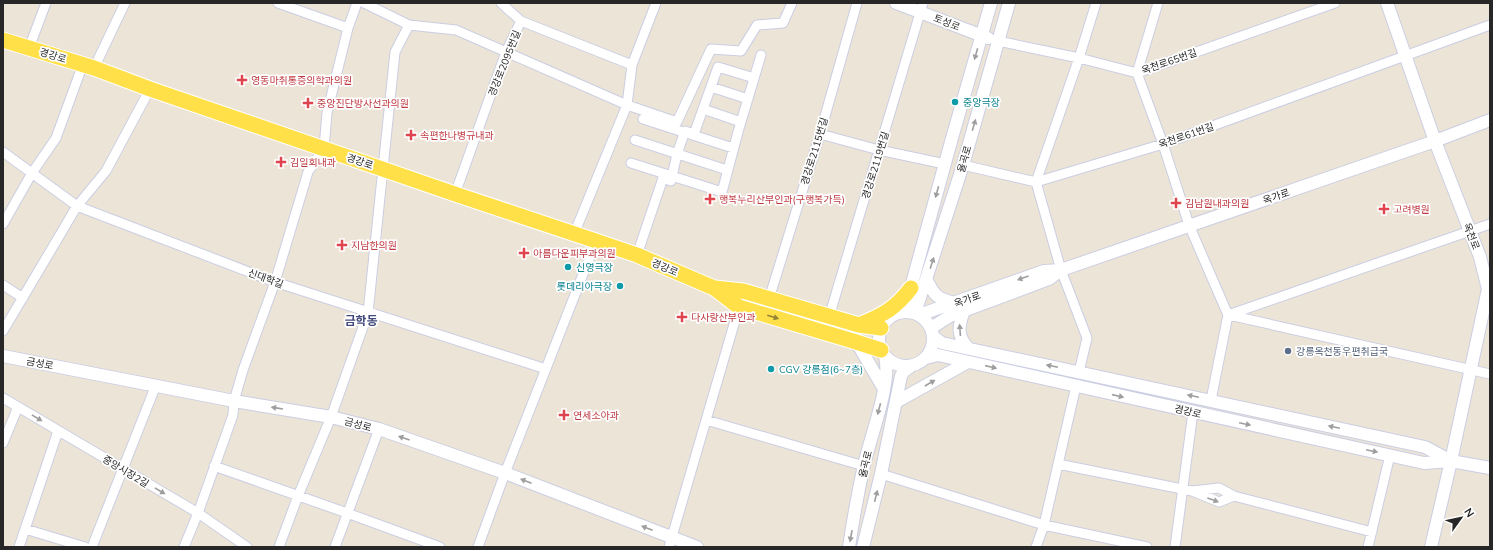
<svg xmlns="http://www.w3.org/2000/svg" width="1493" height="550" font-family="'Nunito Sans','Noto Sans KR',sans-serif">
<style>
.lines{fill:none;stroke-linecap:round;stroke-linejoin:round}
.minor-casing{stroke:#cbcee3;stroke-width:11}
.tertiary-casing{stroke:#cbcee3;stroke-width:14}
.primary-casing{stroke:#fff;stroke-width:17}
.minor{stroke:#fff;stroke-width:9}
.tertiary{stroke:#fff;stroke-width:12}
.primary{stroke:#ffe048;stroke-width:15}
.oneway{fill:#9e9e9e}
.oneway2{fill:#938438}
.health-dot{fill:#e0444e;stroke:#fff;stroke-width:1.5}
.culture-dot{fill:#0f9aa8;stroke:#fff;stroke-width:1.5}
.service-dot{fill:#5c6f8a;stroke:#fff;stroke-width:1.5}
.labels{text-anchor:middle;stroke-width:3.5;stroke-linejoin:round;paint-order:stroke}
.street-label{font-size:10px;fill:#272727;stroke:#fff}
.health-label{font-size:10px;fill:#be3a42;stroke:#fff;text-anchor:start}
.culture-label{font-size:10px;fill:#0d838f;stroke:#fff;text-anchor:start}
.service-label{font-size:10px;fill:#4e5e75;stroke:#fff;text-anchor:start}
.quarter-label{font-size:12px;font-weight:bold;fill:#434a7c;stroke:#fff}
</style>
<rect width="100%" height="100%" fill="#ece4d6"/>
<g class="lines">
<defs>
<path id="minor" d="M278,3L348,28
M364,3L409,25L456,30L627,105L677,122L711,49L741,51L757,25L783,23L792,3
M501,3L521,21
M1158,3L1137,73L1163,144L1189,225L1228,315L1211,400
M998,41L1079,58L1137,73L1335,3
M29,48L46,3
M94,68L125,3
M711,87L748,99
M703,109L741,122
M643,119L733,148
M820,134L879,150L945,164
M635,140L727,170
M3,152L77,206L275,282L546,369
M631,163L722,192L738,132L761,55
M963,165L1036,182L1163,144L1490,25
M455,194L506,52L521,21L632,65
M3,224L32,173L56,138L83,64
M574,234L627,105L632,65L656,3
M637,255L663,178L671,181L677,154L685,131L694,134L718,67L754,78
M3,285L23,298
M769,299L820,134L857,3
M1228,315L1490,224
M1229,315L1490,374
M829,317L923,3
M3,331L77,206L106,171L150,89
M1079,372L1087,338L1061,270L1036,182L1079,58L1096,3
M3,398L198,513L247,547
M706,420L864,466
M3,443L18,407
M1058,464L1192,491L1219,502L1234,496
M214,466L347,513L440,547
M881,474L1044,525L1147,547
M1192,491L1219,488L1234,496L1372,532
M25,529L85,547
M19,547L58,431
M92,547L156,385
M184,547L198,513L233,415L234,401L243,370L275,282L308,172L324,148L327,113L348,28L357,3
M279,547L298,496L331,417L368,313L395,52L409,25
M335,547L379,429
M478,547L505,473L596,241
M669,547L739,307
M1036,547L1044,525L1076,386
M1175,547L1193,412
M1368,547L1390,455"/>
<path id="tertiary" d="M896,3L988,38
M1387,3L1435,141L1480,257L1488,289L1451,461L1431,547
M926,279C934,295 937,299 955,303
M964,311C958,326 957,336 968,348
M879 339a27 27 0 1 1 54 0a27 27 0 1 1-54 0Z
M901,312L906,305L952,138L991,3
M915,313L963,165L1009,3
M919,315L1044,271L1061,270L1435,141L1490,120
M931,328L950,316L1049,279L1061,270
M934,337L942,343L1425,447L1451,461
M853,341L860,348L884,389
M3,356L234,401L331,417L379,429L505,473L697,547
M926,358L938,355L1424,463L1451,461L1490,468
M896,402L968,362
M849,547C853,520 858,492 864,465C870,438 892,382 885,357
M863,547L881,474L901,376L904,371L910,367"/>
<path id="primary" d="M3,40L94,68L150,89L455,194L596,241L637,255L714,288L739,307L853,341L881,350
M715,288L743,291L859,325L881,328
M859,325C883,315 895,309 911,288"/>
</defs>
<use href="#minor" class="minor-casing"/>
<use href="#tertiary" class="tertiary-casing"/>
<use href="#primary" class="primary-casing"/>
<use href="#minor" class="minor"/>
<use href="#tertiary" class="tertiary"/>
<use href="#primary" class="primary"/>
</g>
<defs><path id="oneway-solid" d="M-6-.8H1V-3.2L6.5 0L1 3.2V.8H-6Z"/></defs>
<g class="oneway">
<use href="#oneway-solid" transform="translate(976 54) rotate(106)"/>
<use href="#oneway-solid" transform="translate(974 125) rotate(-74)"/>
<use href="#oneway-solid" transform="translate(937 192) rotate(105)"/>
<use href="#oneway-solid" transform="translate(932 263) rotate(-72)"/>
<use href="#oneway-solid" transform="translate(1023 278) rotate(160)"/>
<use href="#oneway-solid" transform="translate(960 330) rotate(-94)"/>
<use href="#oneway-solid" transform="translate(1052 366) rotate(-168)"/>
<use href="#oneway-solid" transform="translate(991 367) rotate(13)"/>
<use href="#oneway-solid" transform="translate(930 383) rotate(-30)"/>
<use href="#oneway-solid" transform="translate(1118 396) rotate(13)"/>
<use href="#oneway-solid" transform="translate(1193 396) rotate(-168)"/>
<use href="#oneway-solid" transform="translate(277 408) rotate(-171)"/>
<use href="#oneway-solid" transform="translate(879 409) rotate(105)"/>
<use href="#oneway-solid" transform="translate(37 418) rotate(31)"/>
<use href="#oneway-solid" transform="translate(1245 424) rotate(12)"/>
<use href="#oneway-solid" transform="translate(1334 427) rotate(-168)"/>
<use href="#oneway-solid" transform="translate(404 438) rotate(-161)"/>
<use href="#oneway-solid" transform="translate(1372 451) rotate(12)"/>
<use href="#oneway-solid" transform="translate(526 481) rotate(-159)"/>
<use href="#oneway-solid" transform="translate(160 491) rotate(31)"/>
<use href="#oneway-solid" transform="translate(876 496) rotate(-76)"/>
<use href="#oneway-solid" transform="translate(1213 500) rotate(20)"/>
<use href="#oneway-solid" transform="translate(647 528) rotate(-159)"/>
<use href="#oneway-solid" transform="translate(851 536) rotate(101)"/>
</g>
<use class="oneway2" href="#oneway-solid" transform="translate(773 317) rotate(17)"/>
<g class="health-dot">
<path d="M240 74h4v4h4v4h-4v4h-4v-4h-4v-4h4z"/>
<path d="M306 97h4v4h4v4h-4v4h-4v-4h-4v-4h4z"/>
<path d="M409 129h4v4h4v4h-4v4h-4v-4h-4v-4h4z"/>
<path d="M279 156h4v4h4v4h-4v4h-4v-4h-4v-4h4z"/>
<path d="M708 193h4v4h4v4h-4v4h-4v-4h-4v-4h4z"/>
<path d="M1174 197h4v4h4v4h-4v4h-4v-4h-4v-4h4z"/>
<path d="M1382 203h4v4h4v4h-4v4h-4v-4h-4v-4h4z"/>
<path d="M340 239h4v4h4v4h-4v4h-4v-4h-4v-4h4z"/>
<path d="M522 247h4v4h4v4h-4v4h-4v-4h-4v-4h4z"/>
<path d="M680 311h4v4h4v4h-4v4h-4v-4h-4v-4h4z"/>
<path d="M562 409h4v4h4v4h-4v4h-4v-4h-4v-4h4z"/>
</g>
<g class="culture-dot">
<circle cx="955" cy="102" r="4"/>
<circle cx="568" cy="267" r="4"/>
<circle cx="620" cy="286" r="4"/>
<circle cx="771" cy="369" r="4"/>
</g>
<circle class="service-dot" cx="1288" cy="351" r="4"/>
<g class="labels">
<g class="street-label">
<text transform="translate(947 22) rotate(21)" y="4">토성로</text>
<text transform="translate(53 55) rotate(17)" y="4">경강로</text>
<text transform="translate(1169 61) rotate(-19)" y="4">옥천로65번길</text>
<text transform="translate(504 63) rotate(-68)" y="4">경강로2095번길</text>
<text transform="translate(1186 135) rotate(-19)" y="4">옥천로61번길</text>
<text transform="translate(814 151) rotate(-73)" y="4">경강로2115번길</text>
<text transform="translate(964 159) rotate(-74)" y="4">율곡로</text>
<text transform="translate(360 161) rotate(19)" y="4">경강로</text>
<text transform="translate(875 165) rotate(-73)" y="4">경강로2119번길</text>
<text transform="translate(1276 196) rotate(-19)" y="4">옥가로</text>
<text transform="translate(1472 236) rotate(69)" y="4">옥천로</text>
<text transform="translate(665 267) rotate(23)" y="4">경강로</text>
<text transform="translate(266 278) rotate(20)" y="4">신대학길</text>
<text transform="translate(967 299) rotate(-20)" y="4">옥가로</text>
<text transform="translate(40 363) rotate(11)" y="4">금성로</text>
<text transform="translate(1188 411) rotate(13)" y="4">경강로</text>
<text transform="translate(358 424) rotate(15)" y="4">금성로</text>
<text transform="translate(865 464) rotate(-77)" y="4">율곡로</text>
<text transform="translate(126 471) rotate(31)" y="4">중앙시장2길</text>
</g>
<g class="health-label">
<text x="251" y="84">영동마취통증의학과의원</text>
<text x="317" y="107">중앙진단방사선과의원</text>
<text x="420" y="139">속편한나병규내과</text>
<text x="290" y="166">김일회내과</text>
<text x="719" y="203">행복누리산부인과(구행복가득)</text>
<text x="1185" y="207">김남원내과의원</text>
<text x="1393" y="213">고려병원</text>
<text x="351" y="249">지남한의원</text>
<text x="533" y="257">아름다운피부과의원</text>
<text x="691" y="321">다사랑산부인과</text>
<text x="573" y="419">연세소아과</text>
</g>
<g class="culture-label">
<text x="963" y="106">중앙극장</text>
<text x="576" y="271">신영극장</text>
<text x="612" y="290" text-anchor="end">롯데리아극장</text>
<text x="779" y="373">CGV 강릉점(6~7층)</text>
</g>
<g class="service-label">
<text x="1296" y="355">강릉옥천동우편취급국</text>
</g>
<g class="quarter-label">
<text x="361" y="325">금학동</text>
</g>
</g>
<rect width="1493" height="550" fill="none" stroke="#272727" stroke-width="8"/>
<g transform="translate(1461 518) rotate(57)" stroke="#ffffff" stroke-width="3" paint-order="stroke">
<path d="M0-3L7 15L0 10L-7 15Z" fill="#272727"/>
<text y="-6" font-size="11" font-weight="bold" text-anchor="middle" fill="#272727">N</text>
</g>
</svg>
